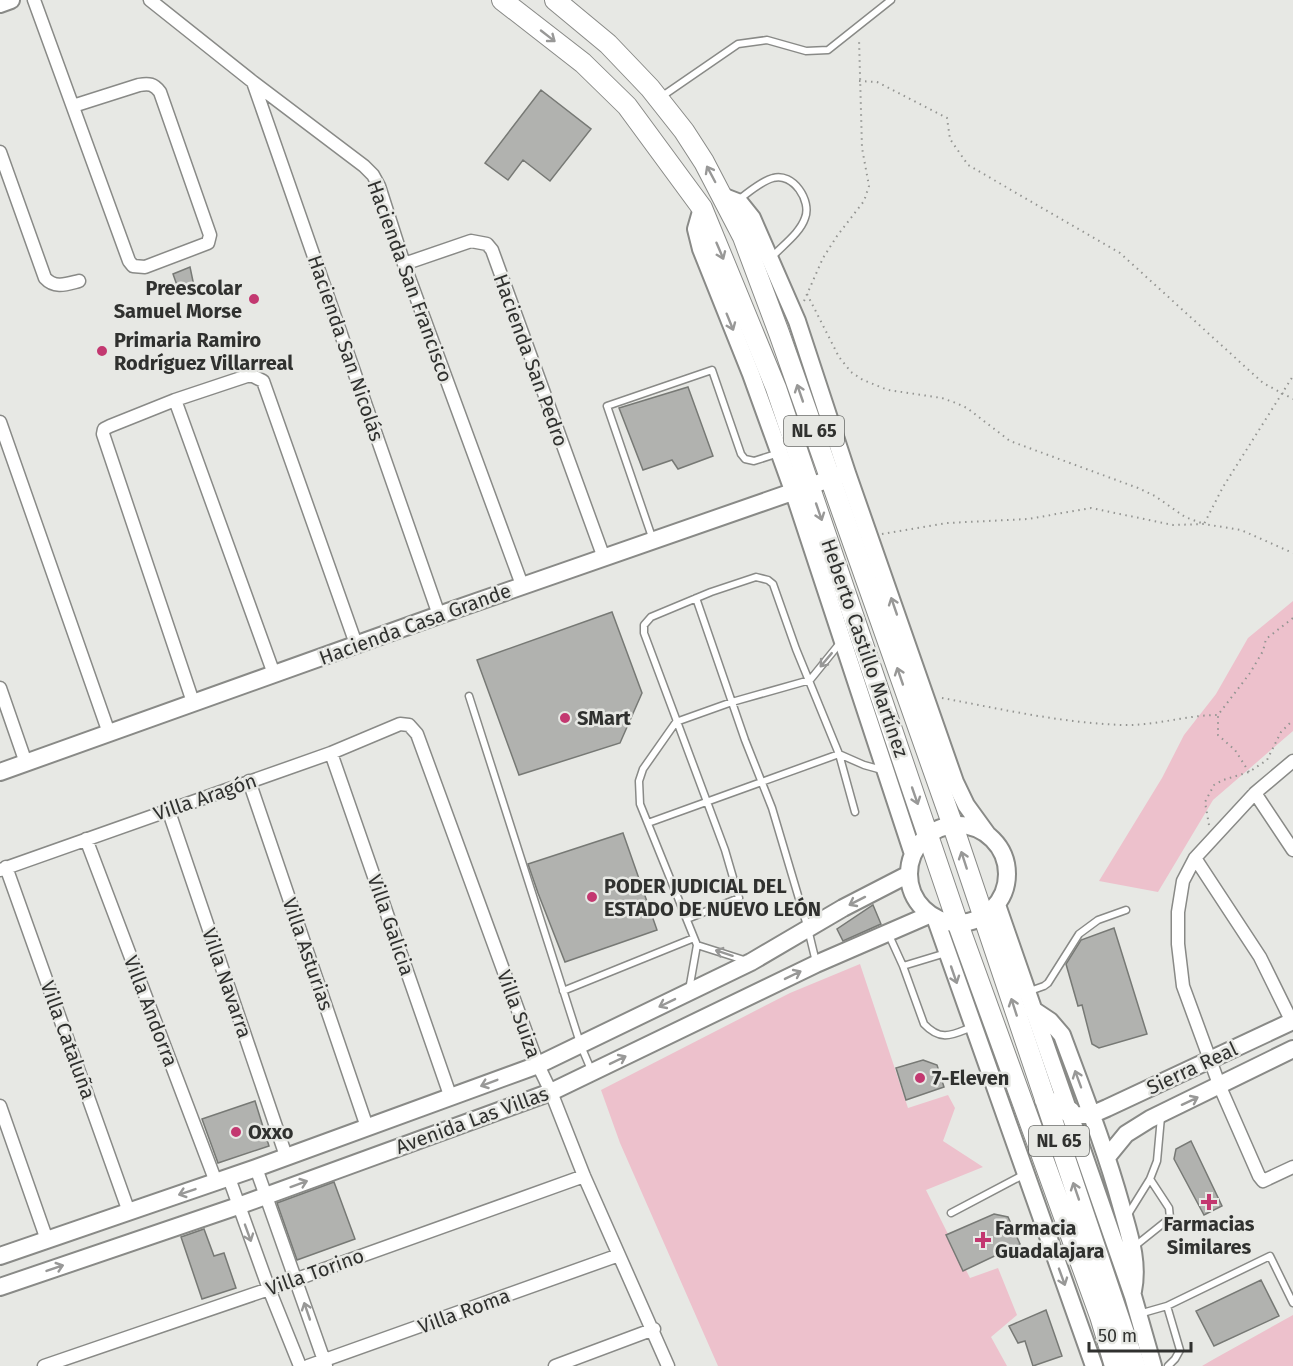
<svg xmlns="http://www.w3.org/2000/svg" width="1293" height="1366" font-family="'Fira Sans',sans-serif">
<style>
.green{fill:#edc1cc}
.building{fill:#b1b2af;stroke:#777975;stroke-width:1.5}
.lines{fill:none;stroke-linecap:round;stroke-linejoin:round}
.service-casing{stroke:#898a87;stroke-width:9}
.minor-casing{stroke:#898a87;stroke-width:15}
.tertiary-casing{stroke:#898a87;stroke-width:20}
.primary-casing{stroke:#898a87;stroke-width:22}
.path{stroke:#949592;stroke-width:2;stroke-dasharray:1.5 4.5;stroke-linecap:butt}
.service{stroke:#fff;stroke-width:6}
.minor{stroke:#fff;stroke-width:12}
.tertiary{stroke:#fff;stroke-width:16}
.primary{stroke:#fff;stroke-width:20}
.oneway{stroke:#989897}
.poi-dot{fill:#c33870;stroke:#e7e8e4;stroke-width:2}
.labels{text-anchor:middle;stroke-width:5;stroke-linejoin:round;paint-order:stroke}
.shield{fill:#e7e8e4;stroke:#676865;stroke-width:1.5}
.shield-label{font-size:18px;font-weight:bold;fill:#30312f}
.street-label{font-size:20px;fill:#30312f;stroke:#e7e8e4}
.poi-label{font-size:20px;font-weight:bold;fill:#30312f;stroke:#e7e8e4;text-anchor:start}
</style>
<rect width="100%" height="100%" fill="#e7e8e4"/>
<path class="green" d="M1293,601V731L1213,800L1158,892L1099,881L1162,778L1184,735L1216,694L1248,638Z
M860,964L908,1108L948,1095L955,1108L943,1141L983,1167L926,1190L970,1278L998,1268L1017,1315L991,1337L1007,1366H718L620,1143L601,1090L790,993Z
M1293,1315V1366H1202L1214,1359Z"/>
<path class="building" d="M541,90L591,129L550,181L523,160L508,180L485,163Z
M190,267L194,286L179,291L173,274Z
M688,387L713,456L678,469L672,460L643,470L619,408Z
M612,612L642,693L620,743L519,775L477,660Z
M623,833L657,930L565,962L538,893L528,864Z
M873,905L881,924L843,941L837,929Z
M1114,928L1147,1034L1099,1048L1092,1044L1082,1005L1078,1006L1066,964L1081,940Z
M923,1060L937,1065L944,1087L906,1100L896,1068Z
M255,1101L269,1146L218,1163L202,1119Z
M1191,1141L1222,1206L1204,1215L1174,1159L1176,1149Z
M334,1182L355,1239L297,1260L277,1203Z
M994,1214L1008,1217L1020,1244L963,1271L946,1235Z
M204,1229L214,1256L224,1253L236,1288L202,1299L181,1237Z
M1261,1280L1279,1316L1214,1346L1196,1311Z
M1046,1310L1062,1356L1033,1366L1025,1341L1018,1343L1009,1326Z"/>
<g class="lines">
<defs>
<path id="service" d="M661,97L738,44L767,40L806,51L828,50L891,0
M738,200C748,193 761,181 773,178C793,172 812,201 805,218C800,233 783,245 772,257
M653,540L607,406L712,370L741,454L745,459L754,461L779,453
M696,598L745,740L772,808L808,929L816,962
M469,696L581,1046L592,1072
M648,823L839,754L864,765L882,770
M687,919L739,898L725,850L644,633V625L651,617L711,592L756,577L768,580L773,584L796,649L839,754L855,812
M888,933L903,966
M697,945L744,960
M946,953L903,966L924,1024C941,1042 952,1035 972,1027
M689,990L697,945L640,804L639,781L643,769L676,722L732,702L810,680L840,643
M563,991L694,938
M1030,991L1044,986L1048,983L1079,934L1098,920L1126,910
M951,1213L1025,1174
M1127,1216L1150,1179L1157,1161L1161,1117
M1135,1246L1170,1218L1169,1208L1150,1179
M1167,1306L1270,1256L1293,1303
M1139,1314L1167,1306L1180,1350L1175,1359L1168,1366"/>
<path id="minor" d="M34,0L129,261L133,266L145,267L208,243L210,235L160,92C154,84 149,83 139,85L73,106
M150,0L253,82L364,166L373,175L379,186L404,264L522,585
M253,82L439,615
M0,152L45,278C55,289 67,284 79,281
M404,264L471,241L487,244L492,250L604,558
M175,400L274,674
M0,422L109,733
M0,688L26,763
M193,702L103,434L104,429L110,426L175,400L247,376H253L263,381L356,644
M331,753L451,1098
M1293,761L1255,793L1195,858L1183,881L1178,912V944L1183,986L1220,1087L1259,1176L1263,1181L1293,1167
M249,781L367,1127
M1255,793L1293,850
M168,809L286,1156
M86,839L216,1182
M1195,858L1260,957L1292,1022
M6,867L129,1212
M0,870L331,753L400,724L409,725L417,734L538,1065L551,1092L584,1176L668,1366
M0,1106L47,1240
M256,1168L326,1366
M229,1178L269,1289L300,1366
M44,1366L269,1289L584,1176
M308,1366L619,1255
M555,1366L654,1329"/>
<path id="tertiary" d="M0,4L11,0
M722,196L740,203L752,218L797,321L847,473L955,782L966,805L987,834
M702,208L696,229L701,249L751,374L794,493L913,854
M0,772L439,615L847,473
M909 874a49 49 0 1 1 98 0a49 49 0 1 1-98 0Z
M997,905L1133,1296L1153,1366
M936,920L1094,1366
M1032,1009L1050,1021L1062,1035C1083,1092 1105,1147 1121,1205C1129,1234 1139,1261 1133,1291
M1081,1115H1091L1107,1108L1293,1021
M1108,1156L1126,1134L1150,1119L1293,1049
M0,1256L256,1168L538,1065L751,962L843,908L909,874
M0,1287L238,1206L551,1092L816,964L929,915"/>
<path id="primary" d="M502,0L583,63L627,106L702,208L776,388L958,924L1100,1316L1115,1366
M555,0L608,44L650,88L684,131L704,162L743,237L779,333L953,826L1135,1366
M1045,1100L1070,1112"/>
</defs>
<use href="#service" class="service-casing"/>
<use href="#minor" class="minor-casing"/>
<use href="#tertiary" class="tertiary-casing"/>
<use href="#primary" class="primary-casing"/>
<path class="path" d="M859,81L877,82L947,118L950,139L968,165L1120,253L1263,383L1293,399
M807,294L839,357L851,372L863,380L888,390L942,398L956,403L967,408L1010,441L1138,488L1155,496L1185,517L1204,524L1223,487L1293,376
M804,301L823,258L837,236L864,201L869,186L862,148L859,38
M882,534L947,523L1028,519L1091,508L1173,525L1204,524L1241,530L1293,553
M942,698C1001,709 1062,723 1123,725C1155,726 1186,715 1218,715
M1249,772L1235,750L1218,735V715L1250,673L1263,651L1266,639L1293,618
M1209,825L1205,802L1214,785L1223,780L1249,772L1267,760L1281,732L1293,720"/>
<use href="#service" class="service"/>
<use href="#minor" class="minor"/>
<use href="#tertiary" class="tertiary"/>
<use href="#primary" class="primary"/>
</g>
<defs><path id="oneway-shaft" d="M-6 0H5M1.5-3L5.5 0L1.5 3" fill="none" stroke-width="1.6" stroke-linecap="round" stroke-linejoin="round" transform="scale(1.5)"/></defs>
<g class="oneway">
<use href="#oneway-shaft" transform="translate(548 36) rotate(38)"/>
<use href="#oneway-shaft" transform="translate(711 174) rotate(-118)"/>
<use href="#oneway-shaft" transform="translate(720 251) rotate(67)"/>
<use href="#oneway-shaft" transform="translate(730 322) rotate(68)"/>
<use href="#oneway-shaft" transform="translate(800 393) rotate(-109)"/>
<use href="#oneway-shaft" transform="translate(819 512) rotate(71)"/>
<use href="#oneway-shaft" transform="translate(894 606) rotate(-109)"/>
<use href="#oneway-shaft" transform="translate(826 660) rotate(130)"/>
<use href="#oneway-shaft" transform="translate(900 676) rotate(-109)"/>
<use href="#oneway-shaft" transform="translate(915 796) rotate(71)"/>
<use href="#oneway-shaft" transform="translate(964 860) rotate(-108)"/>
<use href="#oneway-shaft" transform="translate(857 901) rotate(153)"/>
<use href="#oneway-shaft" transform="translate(724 953) rotate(-162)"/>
<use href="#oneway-shaft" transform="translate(793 975) rotate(-26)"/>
<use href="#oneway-shaft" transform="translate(954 975) rotate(71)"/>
<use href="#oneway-shaft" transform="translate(667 1003) rotate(154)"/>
<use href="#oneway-shaft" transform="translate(1014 1007) rotate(-108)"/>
<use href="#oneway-shaft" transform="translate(618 1060) rotate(-26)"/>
<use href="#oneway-shaft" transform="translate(1078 1079) rotate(-110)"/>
<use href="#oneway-shaft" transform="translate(489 1083) rotate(159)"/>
<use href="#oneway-shaft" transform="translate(1190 1101) rotate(-25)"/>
<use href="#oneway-shaft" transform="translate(299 1184) rotate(-20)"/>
<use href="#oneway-shaft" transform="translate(1076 1191) rotate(-109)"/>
<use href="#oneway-shaft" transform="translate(187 1192) rotate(161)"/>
<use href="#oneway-shaft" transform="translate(248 1233) rotate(70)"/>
<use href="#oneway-shaft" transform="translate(55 1268) rotate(-19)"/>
<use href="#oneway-shaft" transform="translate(1062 1277) rotate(70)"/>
<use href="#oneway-shaft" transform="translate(307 1311) rotate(-109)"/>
</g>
<g class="poi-dot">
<circle cx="254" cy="299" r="6"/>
<circle cx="102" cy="351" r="6"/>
<circle cx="565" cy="718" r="6"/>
<circle cx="592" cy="897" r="6"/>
<circle cx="920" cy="1078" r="6"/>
<circle cx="236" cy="1132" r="6"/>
<path d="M1206 1193h6v6h6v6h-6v6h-6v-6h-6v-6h6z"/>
<path d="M980 1231h6v6h6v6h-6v6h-6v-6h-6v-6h6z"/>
</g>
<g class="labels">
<g class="shield">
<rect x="784" y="416" width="60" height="30" rx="4.5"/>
<rect x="1029" y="1126" width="60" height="30" rx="4.5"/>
</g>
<g class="shield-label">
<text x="814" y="437">NL 65</text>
<text x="1059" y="1147">NL 65</text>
</g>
<g class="street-label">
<text transform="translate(410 281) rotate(70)" y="7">Hacienda San Francisco</text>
<text transform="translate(346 348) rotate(71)" y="7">Hacienda San Nicolás</text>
<text transform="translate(531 360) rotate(70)" y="7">Hacienda San Pedro</text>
<text transform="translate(415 624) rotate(-20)" y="7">Hacienda Casa Grande</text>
<text transform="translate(865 648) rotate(71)" y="7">Heberto Castillo Martínez</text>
<text transform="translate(205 797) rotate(-19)" y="7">Villa Aragón</text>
<text transform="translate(391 925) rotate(71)" y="7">Villa Galicia</text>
<text transform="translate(308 954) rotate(71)" y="7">Villa Asturias</text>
<text transform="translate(227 983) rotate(71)" y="7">Villa Navarra</text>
<text transform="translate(151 1011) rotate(69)" y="7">Villa Andorra</text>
<text transform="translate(519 1014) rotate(70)" y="7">Villa Suiza</text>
<text transform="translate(68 1040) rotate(70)" y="7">Villa Cataluña</text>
<text transform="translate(1192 1068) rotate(-25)" y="7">Sierra Real</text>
<text transform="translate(472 1120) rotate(-20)" y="7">Avenida Las Villas</text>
<text transform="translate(315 1272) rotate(-20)" y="7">Villa Torino</text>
<text transform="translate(464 1311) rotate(-20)" y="7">Villa Roma</text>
</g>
<g class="poi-label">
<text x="242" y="295" text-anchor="end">Preescolar<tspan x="242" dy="23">Samuel Morse</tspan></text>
<text x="114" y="347">Primaria Ramiro<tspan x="114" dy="23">Rodríguez Villarreal</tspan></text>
<text x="577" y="725">SMart</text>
<text x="604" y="893">PODER JUDICIAL DEL<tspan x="604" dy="23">ESTADO DE NUEVO LEÓN</tspan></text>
<text x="932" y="1085">7-Eleven</text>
<text x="248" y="1139">Oxxo</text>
<text x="1209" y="1231" text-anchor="middle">Farmacias<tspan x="1209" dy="23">Similares</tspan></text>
<text x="995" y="1235">Farmacia<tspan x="995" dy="23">Guadalajara</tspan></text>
</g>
</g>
<path d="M1089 1342v9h102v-9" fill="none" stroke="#30312f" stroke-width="3"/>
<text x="1098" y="1342" font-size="18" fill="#30312f" stroke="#e7e8e4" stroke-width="4.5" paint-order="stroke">50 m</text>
</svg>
